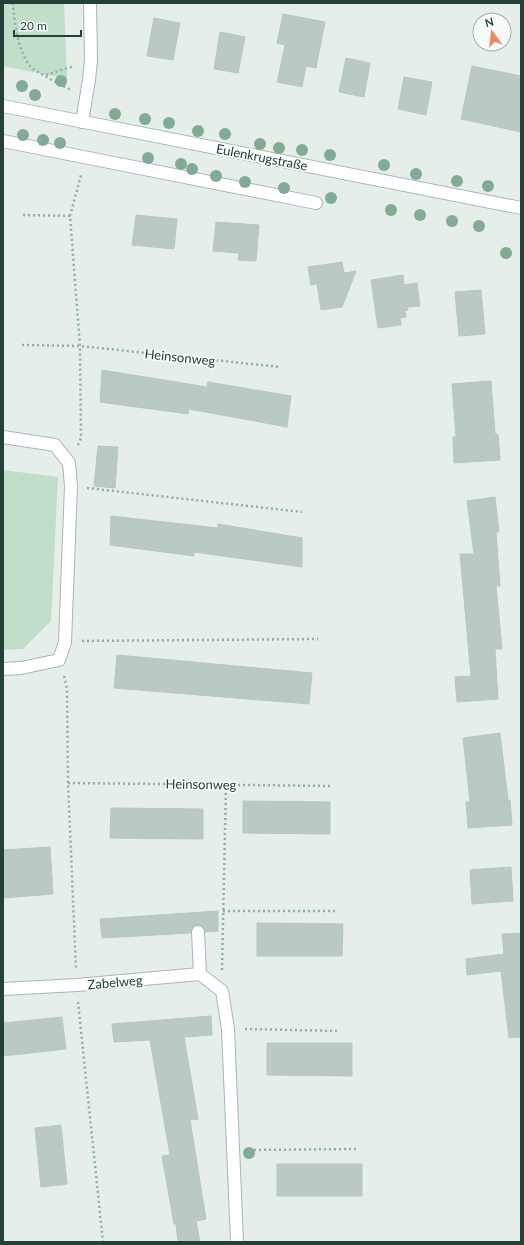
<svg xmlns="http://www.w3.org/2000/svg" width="524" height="1245" font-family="Lato,sans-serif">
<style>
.green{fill:#c0dec9}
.building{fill:#bbc9c4;stroke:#b8c7c1}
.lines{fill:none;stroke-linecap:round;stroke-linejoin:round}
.service-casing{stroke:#a8b6b1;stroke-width:14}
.minor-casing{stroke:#a8b6b1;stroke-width:14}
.secondary-casing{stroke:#a4b9b2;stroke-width:14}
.path{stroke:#88b0a4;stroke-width:2.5;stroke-dasharray:2 3;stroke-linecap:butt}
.service{stroke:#fff;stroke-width:12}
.minor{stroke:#fff;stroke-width:12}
.secondary{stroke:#fff;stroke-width:12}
.tree{fill:#82ab94}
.labels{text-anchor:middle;stroke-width:3.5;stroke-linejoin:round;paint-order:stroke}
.street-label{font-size:13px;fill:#254039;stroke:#f6faf8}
</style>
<rect width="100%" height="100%" fill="#e6eeea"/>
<path class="green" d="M3,3H64L67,79L3,66Z
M3,470L58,477L51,621L23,649L3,650Z"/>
<path class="building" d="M283,14L325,22L316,68L306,66L302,87L277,82L285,45L277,43Z
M154,18L180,23L173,60L147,56Z
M220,32L245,37L238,73L214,69Z
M346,58L370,63L364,97L339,92Z
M472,66L521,76V132L461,119Z
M404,77L432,82L426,115L398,109Z
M136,215L177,219L174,249L132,245Z
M216,222L259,225L256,261L238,260L239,253L213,251Z
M342,262L344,273L356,271L342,307L321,310L317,284L311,285L308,267Z
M403,275L404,285L417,283L420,306L407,307L408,310L405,311L406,317L400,318L401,325L378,328L371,280Z
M481,290L485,334L459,336L455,292Z
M102,370L207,387L208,382L291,396L287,427L189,409L188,414L100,402Z
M491,381L495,434H498L500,460L454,463L453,437H456L452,384Z
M98,446L118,447L115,488L94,486Z
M495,497L499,532H496L500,586H496L502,649H495L498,699L457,702L455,677L471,676L460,554H474L467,501Z
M111,516L218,528V524L302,538V567L194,552V556L110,545Z
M117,655L312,673L309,704L114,688Z
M500,733L508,800H510L512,825L468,828L466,802H470L463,738Z
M243,801L330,802V834L243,833Z
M111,808L203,809V839L110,838Z
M50,847L53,894L3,898V850Z
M511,867L513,901L472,904L470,870Z
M218,911V931L205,932L202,926L197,925L192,928L191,933L102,938L100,919Z
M257,923L343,924L342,956H257Z
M521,933V1037L509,1038L501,971L467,975L466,959L504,954L502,934Z
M211,1016L212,1035L184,1037L198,1119L190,1120L206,1219L196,1221L200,1242H178L176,1224H174L162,1156L170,1155L150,1040L114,1042L112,1024Z
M62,1017L66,1049L3,1056V1023Z
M267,1043H352V1076L267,1075Z
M61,1125L67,1184L41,1187L35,1128Z
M277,1164H362V1196H277Z"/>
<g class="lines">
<defs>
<path id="service" d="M198,932L200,974"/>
<path id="minor" d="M82,122L89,80L91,60L90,3
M3,141L316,203
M3,437L55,445L69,463L71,486L65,642L59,660L21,668L3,669
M3,989L77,985L200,974L222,991L228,1029L237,1242"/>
<path id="secondary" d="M3,106L521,208"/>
</defs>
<use href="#service" class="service-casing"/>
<use href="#minor" class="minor-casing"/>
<use href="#secondary" class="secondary-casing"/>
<path class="path" d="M13,3C14,22 18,51 30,66C34,71 63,86 71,90
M46,75L74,66
M23,215L70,216
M22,345L80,346L280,367
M78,445L81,438L80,346L70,216L81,175
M87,488L302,512
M82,641L318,639
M64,676L67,689L68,783L76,969
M68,783L333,786
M223,911H336
M222,970L226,785
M78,1002L103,1242
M245,1029L340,1031
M249,1150L356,1149"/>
<use href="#service" class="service"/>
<use href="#minor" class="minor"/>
<use href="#secondary" class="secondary"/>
</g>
<g class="tree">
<circle cx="61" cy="81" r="6"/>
<circle cx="22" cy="86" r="6"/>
<circle cx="35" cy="95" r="6"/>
<circle cx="115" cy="114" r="6"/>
<circle cx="145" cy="119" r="6"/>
<circle cx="169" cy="123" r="6"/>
<circle cx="198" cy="131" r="6"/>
<circle cx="225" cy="134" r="6"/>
<circle cx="23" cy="135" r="6"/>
<circle cx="43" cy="140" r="6"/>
<circle cx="60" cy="143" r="6"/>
<circle cx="260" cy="144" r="6"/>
<circle cx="279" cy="148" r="6"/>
<circle cx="302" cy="150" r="6"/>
<circle cx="330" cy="155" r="6"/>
<circle cx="148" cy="158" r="6"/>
<circle cx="181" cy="164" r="6"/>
<circle cx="384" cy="165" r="6"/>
<circle cx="192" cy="169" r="6"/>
<circle cx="416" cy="174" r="6"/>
<circle cx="216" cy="176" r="6"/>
<circle cx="457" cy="181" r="6"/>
<circle cx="245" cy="182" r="6"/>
<circle cx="488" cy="186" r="6"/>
<circle cx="284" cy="188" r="6"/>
<circle cx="331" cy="198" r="6"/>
<circle cx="391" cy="210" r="6"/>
<circle cx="420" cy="215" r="6"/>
<circle cx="452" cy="221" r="6"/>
<circle cx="479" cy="226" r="6"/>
<circle cx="506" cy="253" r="6"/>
<circle cx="249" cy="1153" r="6"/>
</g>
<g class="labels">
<g class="street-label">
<text transform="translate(262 157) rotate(11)" y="5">Eulenkrugstraße</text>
<text transform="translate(180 357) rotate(6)" y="5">Heinsonweg</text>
<text transform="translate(201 784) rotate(1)" y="5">Heinsonweg</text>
<text transform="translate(115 982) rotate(-5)" y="5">Zabelweg</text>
</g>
</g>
<rect width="524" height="1245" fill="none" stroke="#254039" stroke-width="8"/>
<g transform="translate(492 32) rotate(345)"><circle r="19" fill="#f6faf8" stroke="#a2b0ac"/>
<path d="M0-3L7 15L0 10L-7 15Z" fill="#ec8a66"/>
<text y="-6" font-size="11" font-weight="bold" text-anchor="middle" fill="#254039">N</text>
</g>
<path d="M14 30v6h67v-6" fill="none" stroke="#254039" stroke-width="2"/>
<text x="20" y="30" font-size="12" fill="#254039" stroke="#f6faf8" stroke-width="3" paint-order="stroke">20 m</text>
</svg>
